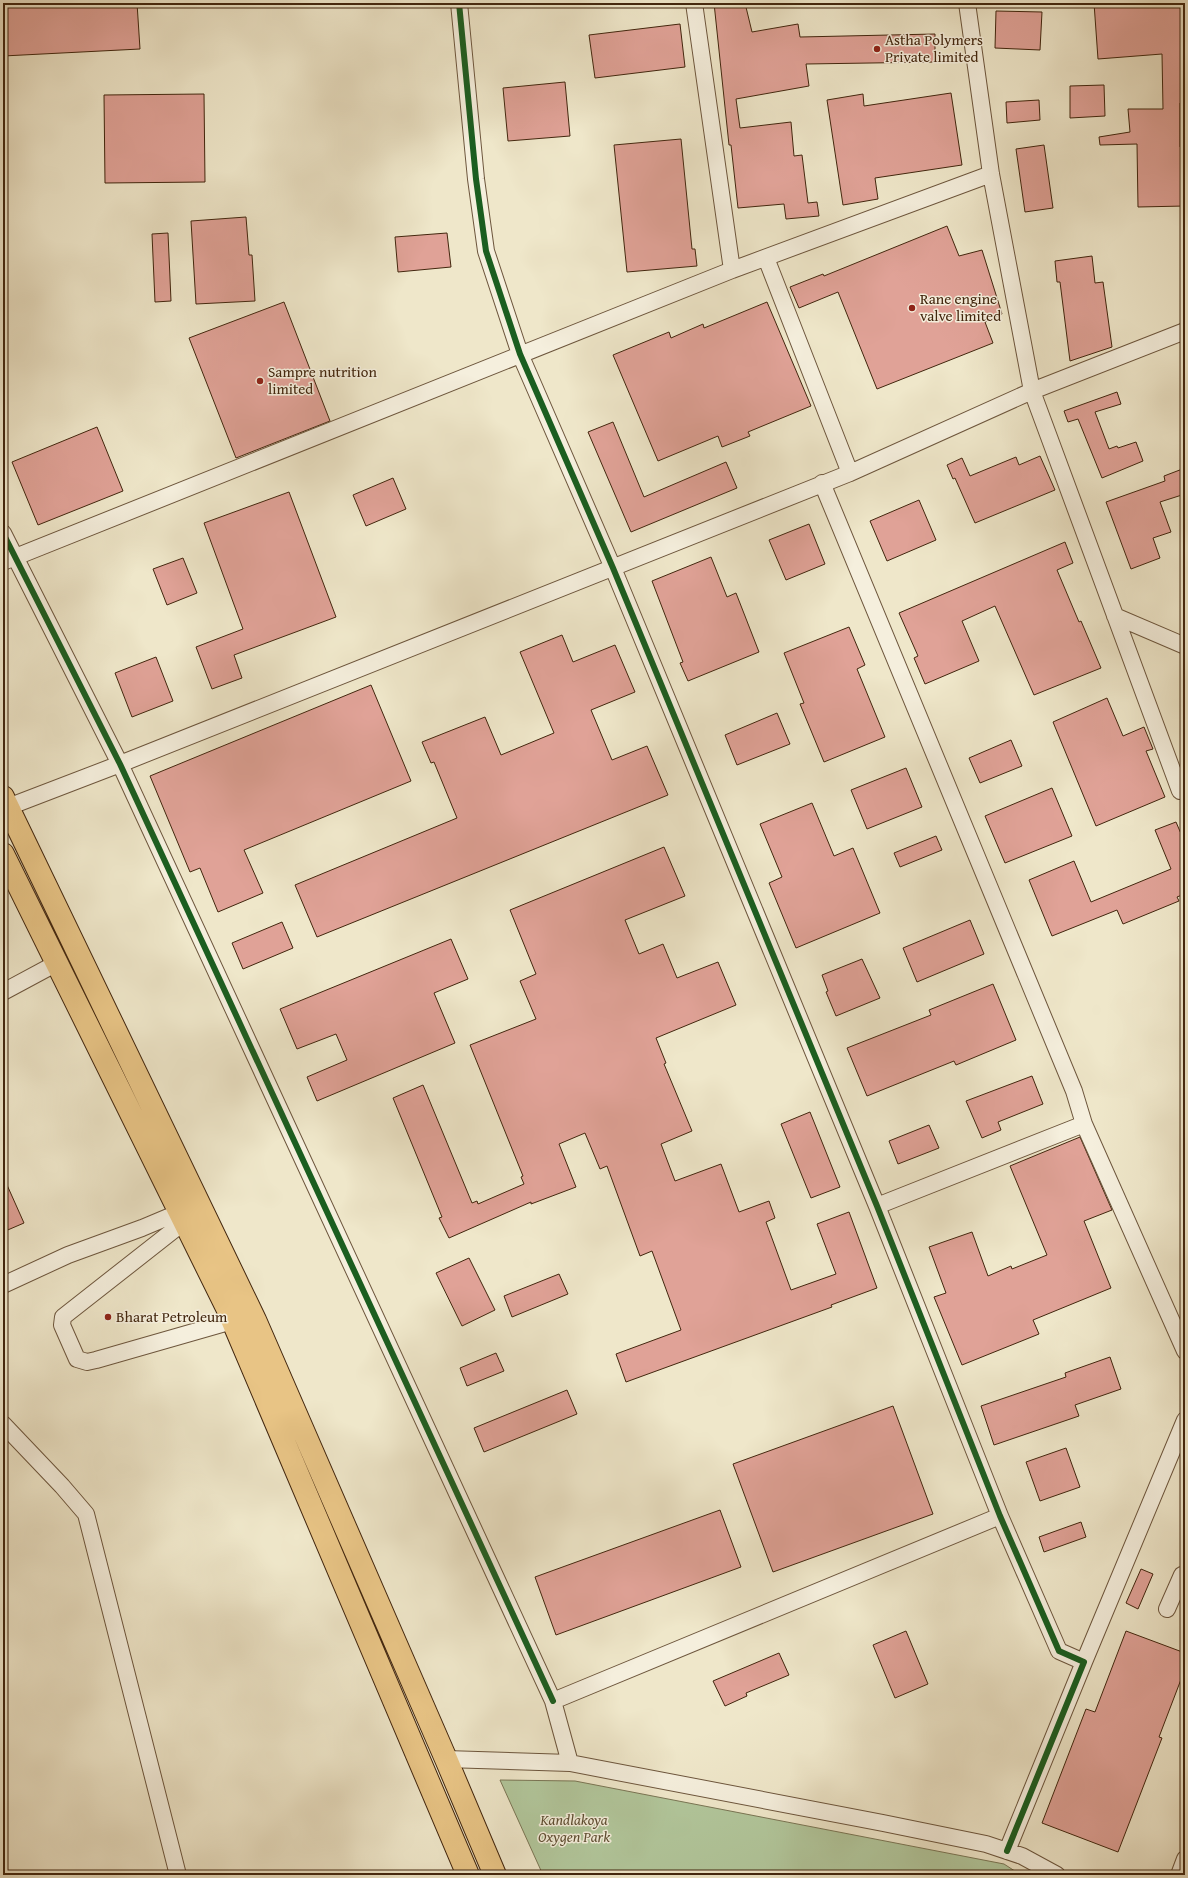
<svg xmlns="http://www.w3.org/2000/svg" width="1188" height="1878" font-family="'Gentium Book Plus',serif">
<style>
.green{fill:#b2c79c;stroke:#7a7655}
.building{fill:#e0a297;stroke:#42260e}
.lines{fill:none;stroke-linecap:round;stroke-linejoin:round}
.minor-casing{stroke:#6d563d;stroke-width:18}
.highway-casing{stroke:#42260e;stroke-width:24}
.minor{stroke:#f5efdd;stroke-width:16}
.highway{stroke:#e8c485;stroke-width:22}
.cycleway-casing{stroke:#f5efdd;stroke-width:8}
.cycleway{stroke:#1b5e20;stroke-width:6}
.poi-dot{fill:#8f2418;stroke:#f5efdd;stroke-width:1.5}
.labels{text-anchor:middle;stroke-width:3;stroke-linejoin:round;paint-order:stroke}
.poi-label{font-size:15px;fill:#42260e;stroke:#f5efdd;text-anchor:start}
.park-label{font-size:15px;font-style:italic;fill:#5e4e32;stroke:#f5efdd}
</style>
<rect width="100%" height="100%" fill="#efe7ca"/>
<filter id="stains"><feTurbulence type="fractalNoise" baseFrequency=".005" numOctaves="4"/><feColorMatrix values="0 0 0 0 .2 0 0 0 0 .09 0 0 0 0 .02 0 0 0 .5 -.17"/></filter>
<radialGradient id="worn" r=".72"><stop offset=".6" stop-color="#630" stop-opacity="0"/><stop offset="1" stop-color="#630" stop-opacity=".3"/></radialGradient>
<path class="green" d="M500,1780L575,1781L1004,1864L1021,1875H543Z"/>
<path class="building" d="M3,3H137L140,49L3,56Z
M714,3H745L752,32L798,24L800,37L935,34V62L806,64L809,86L736,99L740,128L791,122L794,156L802,155L808,203L817,202L819,216L786,219L784,204L738,208L731,145H729Z
M1094,3H1185L1184,103H1180V147H1185V206L1138,207L1137,144L1100,145L1099,137L1130,132L1128,109H1163L1162,54L1098,59Z
M996,11L1042,12L1040,50L995,48Z
M680,24L685,67L595,78L589,35Z
M565,82L570,136L508,141L503,88Z
M1104,85L1105,116L1070,118V86Z
M951,93L962,165L875,178L878,199L843,205L827,100L863,94L864,106Z
M204,94L205,182L105,183L104,95Z
M1039,100L1040,120L1007,123L1006,102Z
M681,139L692,249H695L697,266L627,272L614,145Z
M1044,145L1053,208L1025,212L1016,149Z
M246,217L249,255H252L255,301L196,304L191,221Z
M947,226L959,256L982,250L1002,314L985,322L993,343L877,389L838,292L799,308L790,287L823,274L824,276Z
M168,233L171,301L155,302L152,234Z
M447,233L451,267L398,272L395,237Z
M1092,256L1095,283L1103,282L1112,347L1070,361L1060,282H1057L1055,261Z
M284,302L330,421L236,458L189,338Z
M767,302L811,406L748,432L750,436L722,447L718,436L658,461L613,355L669,332L671,338L703,324L704,328Z
M1117,392L1121,404L1095,412L1109,449L1117,446L1118,448L1136,442L1143,461L1102,478L1078,419L1068,422L1064,411Z
M613,422L644,497L726,462L737,488L631,532L588,432Z
M97,427L123,491L38,525L12,462Z
M1040,456L1055,490L975,523L955,478L953,479L947,465L962,458L970,476L1016,457L1019,465Z
M1185,468V494L1160,502L1171,532L1153,538L1160,558L1131,569L1106,502L1165,481L1164,476Z
M393,478L406,509L366,526L353,495Z
M289,492L336,617L234,655L242,678L212,689L196,647L243,629L204,523Z
M919,500L936,540L887,561L870,521Z
M809,524L825,564L786,580L769,540Z
M1065,542L1073,563L1057,570L1079,622L1081,621L1101,668L1034,695L995,606L962,621L979,661L925,684L914,658L918,656L899,613Z
M711,557L727,597L736,593L759,652L688,681L680,663L683,662L652,581Z
M183,558L197,593L167,605L153,569Z
M849,627L865,665L857,669L885,737L824,762L800,704L804,703L784,653Z
M562,635L573,662L615,645L635,692L591,710L612,760L647,746L668,795L317,937L295,885L457,818L434,762L431,763L422,742L485,717L501,755L554,733L520,652Z
M156,657L173,701L132,717L115,673Z
M371,685L411,781L244,850L263,893L218,912L200,868L190,872L150,776Z
M1107,698L1123,736L1144,727L1153,749L1146,751L1165,797L1096,826L1053,722Z
M777,713L790,744L737,765L725,735Z
M1011,740L1022,766L980,783L969,758Z
M906,768L922,807L867,829L851,790Z
M1052,788L1072,836L1005,863L985,816Z
M812,803L834,856L853,848L880,913L796,948L769,883L782,877L760,824Z
M1176,822L1185,843V902L1182,895L1177,897L1179,901L1123,924L1117,910L1052,936L1029,880L1074,861L1091,902L1171,869L1155,830Z
M936,836L942,850L900,867L894,853Z
M664,847L685,896L625,920L639,954L663,944L677,978L718,962L736,1005L656,1038L666,1063L664,1064L692,1131L661,1144L675,1181L721,1164L739,1212L769,1201L775,1218L766,1222L791,1290L836,1274L817,1224L849,1212L877,1288L831,1305L832,1307L626,1382L616,1354L681,1330L652,1251L640,1256L607,1166L600,1169L585,1133L559,1144L576,1187L531,1204V1202L449,1238L439,1218L442,1217L393,1098L423,1085L472,1203L477,1201L478,1204L524,1184L521,1177L523,1176L470,1045L536,1019L520,981L536,974L510,910Z
M970,920L984,954L917,982L903,948Z
M282,922L293,948L243,969L232,943Z
M451,939L468,979L434,993L455,1043L317,1101L307,1077L347,1060L336,1034L297,1049L280,1009Z
M862,959L880,998L836,1016L826,992L828,991L822,975Z
M993,984L1016,1040L956,1065L954,1061L867,1096L847,1048L931,1015L929,1010Z
M1032,1076L1043,1104L998,1122L1001,1130L982,1138L966,1101Z
M810,1112L840,1187L811,1198L781,1124Z
M929,1125L939,1148L898,1164L889,1141Z
M1080,1137L1112,1210L1084,1221L1111,1288L1033,1320L1039,1334L962,1365L934,1297L946,1293L929,1247L972,1232L988,1276L1011,1266L1012,1269L1047,1255L1010,1166Z
M3,1176L24,1223L3,1232Z
M469,1258L495,1310L462,1326L436,1273Z
M559,1274L568,1294L512,1317L504,1296Z
M496,1353L504,1371L467,1386L460,1368Z
M1110,1357L1121,1389L1075,1405L1079,1416L994,1445L981,1406L1066,1377L1065,1373Z
M567,1390L577,1414L484,1452L474,1428Z
M893,1406L933,1514L773,1572L733,1464Z
M1066,1448L1080,1487L1040,1501L1026,1462Z
M720,1510L741,1567L556,1635L535,1577Z
M1081,1522L1086,1537L1044,1552L1039,1537Z
M1141,1569L1153,1574L1138,1609L1126,1603Z
M906,1631L928,1684L895,1698L873,1645Z
M1126,1631L1185,1653V1669L1159,1737L1162,1738L1118,1852L1042,1823L1086,1709L1095,1712Z
M779,1653L789,1675L746,1693L747,1696L725,1706L713,1681Z"/>
<g class="lines">
<defs>
<path id="minor" d="M459,3L476,179L486,251L520,354L613,568L877,1206L1000,1516L1059,1651L1084,1662L1007,1851
M694,3L732,270
M967,3L991,174L1032,391L1180,791
M766,258L850,473
M822,483L1074,1091L1084,1124L877,1206
M3,533L120,764L553,1701
M3,562L732,270L991,174
M1115,616L1185,646
M8,807L120,764L850,473L1032,391L1185,331
M3,992L57,963
M1084,1124L1185,1351
M184,1222L63,1317L62,1325L77,1359L87,1362L96,1360L232,1321
M3,1285L68,1255L142,1228L180,1212
M3,1424L62,1486L86,1514L178,1875
M1167,1609L1182,1575L1185,1577
M1084,1662L1185,1420
M446,1759L570,1763L883,1823L986,1844L1022,1856L1057,1875
M570,1763L553,1701L1000,1516
M1179,1875L1185,1859"/>
<path id="highway" d="M3,797L255,1320L446,1759L495,1875
M3,854L228,1310L468,1875"/>
</defs>
<use href="#minor" class="minor-casing"/>
<use href="#highway" class="highway-casing"/>
<use href="#minor" class="minor"/>
<use href="#highway" class="highway"/>
<defs>
<path id="cycleway" d="M459,3L476,179L486,251L520,354L613,568L877,1206L1000,1516L1059,1651L1084,1662L1007,1851
M3,533L120,764L553,1701"/>
</defs>
<use href="#cycleway" class="cycleway-casing"/>
<use href="#cycleway" class="cycleway"/>
</g>
<g class="poi-dot">
<circle cx="877" cy="49" r="4"/>
<circle cx="912" cy="308" r="4"/>
<circle cx="260" cy="381" r="4"/>
<circle cx="108" cy="1317" r="4"/>
</g>
<g class="labels">
<g class="poi-label">
<text x="885" y="45">Astha Polymers<tspan x="885" dy="17">Private limited</tspan></text>
<text x="920" y="304">Rane engine<tspan x="920" dy="17">valve limited</tspan></text>
<text x="268" y="377">Sampre nutrition<tspan x="268" dy="17">limited</tspan></text>
<text x="116" y="1322">Bharat Petroleum</text>
</g>
<g class="park-label">
<text x="574" y="1825">Kandlakoya<tspan x="574" dy="17">Oxygen Park</tspan></text>
</g>
</g>
<rect width="1188" height="1878" fill="none" stroke="#efe7ca" stroke-width="16"/>
<rect x="4" y="4" width="1180" height="1870" fill="none" stroke="#42260e" stroke-width="2"/>
<rect x="8" y="8" width="1172" height="1862" fill="none" stroke="#42260e"/>
<rect width="100%" height="100%" filter="url(#stains)"/>
<rect width="100%" height="100%" fill="url(#worn)"/>
</svg>
